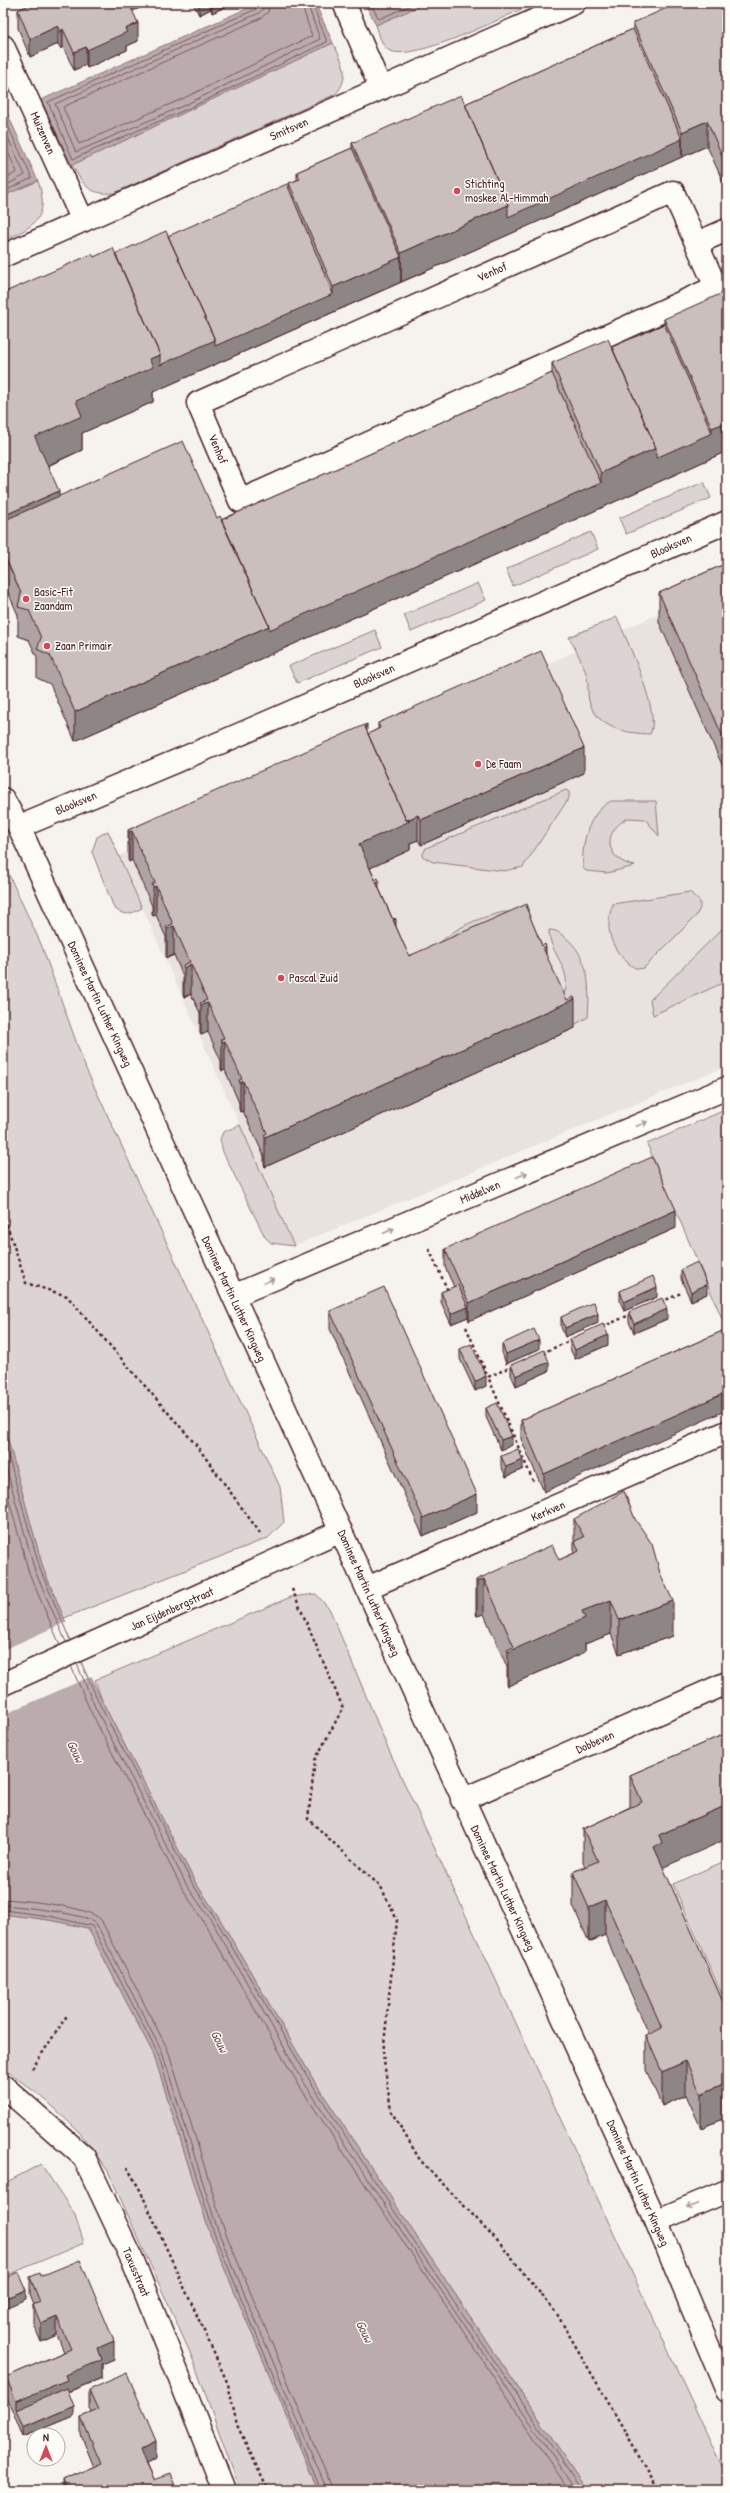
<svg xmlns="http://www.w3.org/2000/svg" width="730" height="2493" font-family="'Patrick Hand',sans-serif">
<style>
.built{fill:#e9e3e0}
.green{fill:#dcd4d2;stroke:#937a7e}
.water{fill:#bbabac;stroke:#8e7378}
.pier{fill:#f6f3ef}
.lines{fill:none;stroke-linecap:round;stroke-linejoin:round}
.shore{stroke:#77575f;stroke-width:1}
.street-casing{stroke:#4a1f2b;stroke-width:25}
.path{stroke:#4a1f2b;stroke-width:2.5;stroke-dasharray:3 3;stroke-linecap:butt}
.street{stroke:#fdfcf7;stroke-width:22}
.wall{fill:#afa4a3;stroke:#4a1f2b}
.shaded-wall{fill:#8e8685;stroke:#4a1f2b}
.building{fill:#cbbfbe;stroke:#4a1f2b}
.oneway{stroke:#ac999b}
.poi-dot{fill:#d1495b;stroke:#fdfcf7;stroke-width:1.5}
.labels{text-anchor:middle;stroke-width:3;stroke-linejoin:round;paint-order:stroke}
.street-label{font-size:12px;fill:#4a1f2b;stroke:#fdfcf7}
.poi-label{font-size:12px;fill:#4a1f2b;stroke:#fdfcf7;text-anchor:start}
.water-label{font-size:13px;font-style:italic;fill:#725058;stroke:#fdfcf7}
</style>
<rect width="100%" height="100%" fill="#f6f3ef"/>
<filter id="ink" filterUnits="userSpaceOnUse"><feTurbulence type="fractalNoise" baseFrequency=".025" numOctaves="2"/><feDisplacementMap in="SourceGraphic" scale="8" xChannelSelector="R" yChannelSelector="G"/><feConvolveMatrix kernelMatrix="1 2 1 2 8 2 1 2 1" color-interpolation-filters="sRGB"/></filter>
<g filter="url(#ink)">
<path class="built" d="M663,612L727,754V1066L294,1246L119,856Z"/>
<path class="green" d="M426,3H535C507,15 416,62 390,51C381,47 379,33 376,25Z
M333,43C343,63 351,75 336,94L114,193C89,195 84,186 72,165Z
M38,181C51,218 33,227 3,241V196Z
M704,482L711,498L626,534L619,518Z
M591,532L598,549L513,586L506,569Z
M478,583L486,600L411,632L404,615Z
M617,617C626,639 662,714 650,734C625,733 598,729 589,701C587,693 589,685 587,677C584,664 575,649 569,637Z
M375,630L382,647L297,683L289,666Z
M566,790L569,792V798L523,867L504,871L433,862L422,856L426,848Z
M611,801H656L659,836L645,819L628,818C601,832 605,860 635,866L607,873L586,871L583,868C581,844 588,813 611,801Z
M108,831L142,908C131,914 125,917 114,908L92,852L97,837Z
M3,862L41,944L86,1069L280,1487L284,1522L268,1538L64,1618L43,1568L3,1422Z
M690,892L700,902V908L696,916L644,968C637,970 633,967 628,963C610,948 604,926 613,904Z
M504,912H517L436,946C456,927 477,918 504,912Z
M723,928L727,929V981L653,1015L650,1000Z
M549,930C557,930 559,933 565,937C590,957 590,988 588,1017L567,1029L556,990L565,992C572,968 549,953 549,930Z
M727,1109V1330L647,1144Z
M240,1125L294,1246L271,1243L265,1237L223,1152L220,1139L223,1132Z
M316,1594L330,1610L387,1746L727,2477V2490H587L426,2251L313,2079L218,1916L195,1882L103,1703L95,1680L291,1597Z
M727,1860V2006L673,1884Z
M3,1914L49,1920L88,1928L154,2055L210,2234L318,2490H240L192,2357L108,2171L80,2133L47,2101L3,2068Z
M41,2164L75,2215L84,2243L3,2277V2184Z"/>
<path class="water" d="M259,3H315L333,43L72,165L41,100Z
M365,3H426L376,25Z
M8,115L38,181L3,196V117Z
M3,1422L43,1568L64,1618L103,1703L195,1882L218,1916L313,2079L426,2251L587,2490H318L210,2234L154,2055L88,1928L49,1920L3,1914Z"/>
<path class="pier" d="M68,1621L94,1675L3,1715V1650Z"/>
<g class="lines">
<path class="shore" d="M259,3L256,9L48,102L73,159L187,109L327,42L312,3
M264,3L263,9L259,13L55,104L76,152L185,105L320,39L307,3
M270,3L268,12L261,18L63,107L79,144L182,99L312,36L301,3
M370,3L379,19L416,3
M3,121L6,122L32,178L3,192
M3,127L25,175L3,187
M3,141L17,172L3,180
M3,1437L40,1569L70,1640
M3,1456L35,1571L66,1642
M3,1478L29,1573L60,1645
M81,1662L100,1705L192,1883L215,1918L310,2081L422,2254L582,2490
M77,1664L95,1707L187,1886L211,1920L305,2084L418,2256L576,2490
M71,1666L90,1710L182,1888L205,1924L300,2087L569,2490
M3,1899C22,1900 90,1906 101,1920L168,2050L224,2229L333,2490
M3,1905C18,1906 88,1914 96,1923L162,2052L218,2231L327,2490
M3,1910L49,1916L92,1926L158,2054L214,2233L321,2490"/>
<defs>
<path id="street" d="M344,3L381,89
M3,46L83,221
M673,192L716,287L240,501L198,403Z
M697,243L727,230
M3,256L574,3
M3,799L19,827L656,2221L727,2391
M19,827L229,739L727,522
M233,1296L727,1088
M367,1588L727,1432
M3,1684L341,1531
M462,1800L727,1683
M3,2086L84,2157L133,2261L224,2490
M656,2221L727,2191"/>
</defs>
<use href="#street" class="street-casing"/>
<path class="path" d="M3,1213L26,1283L67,1296L197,1446L260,1533
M429,1249L448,1291
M661,1302L681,1293
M466,1327L488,1377
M602,1327L632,1314
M542,1353L572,1340
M513,1366L488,1377L533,1481
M292,1589L343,1708L315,1760L308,1819L381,1887L397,1920L383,2054L391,2111L420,2160L496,2239L557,2314L659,2490
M32,2069L68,2014
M127,2167L140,2190L228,2384L237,2425L268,2490"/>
<use href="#street" class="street"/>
</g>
<path class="wall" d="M30,3H151L132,11L138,41L127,46V50L87,68L86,65L74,70L63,47L61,49L58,44L30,57L18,28V10L30,5Z
M193,3H234L212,13L211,9L199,15Z
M727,19V191L707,146L682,157L508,235L153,392V402L82,433V450L48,466L59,496L217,518L221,520L552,373V363L612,347L664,324V319L727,451L601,508L75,741L50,684L37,678V657L29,640L18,636V615L3,581V293L94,257L115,254L168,236L289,191V183L297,180V172L352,148V143L465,104L633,29V23Z
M727,563V776L659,622V593Z
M378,723L584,773L421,845L418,840L410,843V850L370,868L409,956L528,913L546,955L575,1028L265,1167L264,1164V1156L243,1111L240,1112L239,1109V1103L225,1070L222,1071L221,1069V1061L208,1032L201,1035L200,1033V1013L191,994L184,997L183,994V976L174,955L167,958L166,956V937L156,915L153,916L152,914V906L132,860L129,862L128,859V830L367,732L368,734L378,729Z
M676,1228L469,1321L468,1317L451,1324L441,1302V1292L454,1287L445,1267V1249Z
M681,1270L707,1294L691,1301L681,1279Z
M620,1291L657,1297L624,1311L620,1301Z
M330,1311L477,1512L423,1536L330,1329Z
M629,1312L667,1319L634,1333L629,1322Z
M561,1317L598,1323L565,1337L561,1327Z
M727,1329L544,1492L521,1439V1420Z
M570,1339L608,1345L575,1359L570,1349Z
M502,1344L539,1349L506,1364L502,1353Z
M460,1349L486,1386L475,1391L460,1359Z
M511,1365L549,1371L516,1386L511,1375Z
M486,1408L512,1445L501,1450L486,1417Z
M501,1456L523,1469L506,1477L501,1466Z
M574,1519L673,1636L619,1654L611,1634L585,1644V1652L508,1686L507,1684V1667L484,1614L477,1616L476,1614V1580L559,1560L574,1553Z
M727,1733L663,1868L727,2011V2117L701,2128L686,2095L662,2106L646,2070V2036L649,2034L605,1935L589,1942L573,1906V1872L585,1866L583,1863V1829L630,1807V1775Z
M41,2276L114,2359L102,2364V2378L68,2392L74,2416L23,2437L6,2395V2377L64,2352L57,2335L41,2342L33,2323V2305H34L30,2295V2277Z
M89,2390L156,2459L146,2464L153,2480L177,2490H63V2480L94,2467L81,2435V2417L91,2413L89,2408Z"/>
<path class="shaded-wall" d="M128,3H151L131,12Z
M199,3H211V9L199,15Z
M212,3H234L212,13Z
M138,23V41L127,46V50L87,68V50L125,29Z
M58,26V44L30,57V39Z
M63,29V47L61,49V31Z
M86,47V65L74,70V52Z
M707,121V146L682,157V132Z
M682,139V157L508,235L401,282V253L508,205Z
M401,257V282L153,392V402L82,433V450L35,471V437L76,401L149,359L160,355L215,340L333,294V287Z
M727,422V451L601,508L75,741V712L269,626L601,483V473L656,448L712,433V428Z
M59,491V526L3,551V516Z
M367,724V735L365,727Z
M584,748V773L421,845V820Z
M418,815V840L410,843V850L359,873V844Z
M132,831V860L129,862V832Z
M379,881V910L376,882Z
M156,886V915L153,916V887Z
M528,906V936L526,907Z
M396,919V948L393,920Z
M174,926V955L167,958V929Z
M546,947V976L543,948Z
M191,964V994L184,997V968Z
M575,999V1028L265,1167V1137Z
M208,1003V1032L201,1035V1005Z
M225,1041V1070L222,1071V1042Z
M243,1081V1111L240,1112V1083Z
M676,1210V1228L469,1321V1303Z
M707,1284V1294L691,1301V1292Z
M657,1287V1297L624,1311V1302Z
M468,1307V1317L451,1324V1314Z
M667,1309V1319L634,1333V1324Z
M598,1314V1323L565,1337V1328Z
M608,1335V1345L575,1359V1350Z
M539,1340V1349L506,1364V1354Z
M549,1362V1371L516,1386V1376Z
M486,1376V1386L475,1391V1382Z
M727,1392V1410L544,1492V1474Z
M512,1436V1445L501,1450V1440Z
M523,1460V1469L506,1477V1467Z
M477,1494V1512L423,1536V1518Z
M484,1579V1614L477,1616V1582Z
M611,1600V1634L585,1644V1652L508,1686V1652L582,1611Z
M673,1601V1636L619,1654V1620Z
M727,1805V1839L662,1868L654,1847L659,1835Z
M605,1900V1935L589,1942V1908Z
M686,2061V2095L662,2106V2072Z
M727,2082V2117L701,2128V2094Z
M26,2290V2299L3,2309V2299Z
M57,2317V2335L41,2342V2324Z
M114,2341V2359L102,2364V2378L67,2392L16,2410V2401L65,2375L98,2348Z
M74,2406V2416L23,2437V2428Z
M156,2441V2459L140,2467V2449Z"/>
<path class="building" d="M33,3H129L138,23L125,29L127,32L87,50L86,47L74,52L63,29L61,31L58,26L30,39L18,10Z
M678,3H720L727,19V167L707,121L682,132L633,23Z
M633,29L682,139L508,217V205L465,104Z
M461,95L508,205L401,253L352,143Z
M352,148L401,257L333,287L289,183L300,179L297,172Z
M287,184L333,294L215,346V340L168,236Z
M166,231L215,340L160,365V355L115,254Z
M113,248L160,355L149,359L153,367L76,401L82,416L35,437L59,491L3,516V293L92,254L94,257Z
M727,291V422L712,428L664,319Z
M664,324L712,433L656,458V448L612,347Z
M608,339L656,448L601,473L552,363Z
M552,373L601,483L269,630V626L221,520Z
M183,441L217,518L220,516L269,626L75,712L50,655L37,649L41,638L29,610L18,607L21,593L3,552V521Z
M727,563V746L659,593Z
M541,651L584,748L421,820L418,815L407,820H406L368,734L380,728L378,723Z
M367,724L365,727L406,820L410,821L359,844L375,880L378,878L379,881L376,882L392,918L396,919L393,920L409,956L527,904L528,906L526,907L542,946L545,944L546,947L543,948L567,1000L574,997L575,999L265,1137L264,1135L267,1133L243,1081L240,1083L239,1080L242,1079L225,1041L222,1042L221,1039L224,1038L208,1003L201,1005L200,1003L207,1000L191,964L184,968L183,965L190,962L174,926L167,929L166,927L173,924L156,886L153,887L152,884L155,883L132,831L129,832L128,830Z
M652,1157L676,1210L469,1303L445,1249Z
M697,1262L707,1284L691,1292L681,1270Z
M653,1276L657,1287L624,1302L620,1291Z
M458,1285L468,1307L451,1314L441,1292Z
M384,1287L477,1494L423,1518L330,1311Z
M662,1298L667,1309L634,1324L629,1312Z
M594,1302L598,1314L565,1328L561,1317Z
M603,1324L608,1335L575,1350L570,1339Z
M534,1329L539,1340L506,1354L502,1344Z
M727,1329V1392L544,1474L521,1420Z
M471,1344L486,1376L475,1382L460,1349Z
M544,1350L549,1362L516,1376L511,1365Z
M497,1403L512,1436L501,1440L486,1408Z
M518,1449L523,1460L506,1467L501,1456Z
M624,1491L635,1519L652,1544L660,1573L673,1601L619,1620L611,1600L582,1611L585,1618L508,1652L507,1650L514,1647L484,1579L477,1582L476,1580L552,1545L559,1560L579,1551L575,1541L584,1537L574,1519Z
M727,1733V1805L659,1835L662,1843L654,1847L727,2011V2082L701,2094L686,2061L662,2072L646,2036L662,2028L634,1965L605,1900L589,1908L573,1872L598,1861L583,1829L642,1802L630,1775Z
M80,2260L114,2341L98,2348L102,2360L65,2375L67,2380L16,2401L6,2377L71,2349L57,2317L41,2324L33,2305L40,2302L30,2277L40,2273L41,2276Z
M18,2272L26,2290L3,2299V2279Z
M127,2373L156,2441L140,2449L146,2465L153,2480L170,2474L177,2490H67L63,2480L101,2464L81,2417L98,2410L89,2390Z
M67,2388L74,2406L23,2428L16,2410Z"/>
<defs><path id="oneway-shaft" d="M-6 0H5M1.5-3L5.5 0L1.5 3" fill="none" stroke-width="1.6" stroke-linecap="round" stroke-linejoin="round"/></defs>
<g class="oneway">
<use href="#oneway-shaft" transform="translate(642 1124) rotate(-23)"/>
<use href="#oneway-shaft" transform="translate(522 1175) rotate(-23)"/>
<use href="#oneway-shaft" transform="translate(389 1231) rotate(-23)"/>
<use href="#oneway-shaft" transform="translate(269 1281) rotate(-23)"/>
<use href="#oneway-shaft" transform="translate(692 2206) rotate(157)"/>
</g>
</g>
<g class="poi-dot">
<circle cx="457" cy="191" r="4"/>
<circle cx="26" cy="599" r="4"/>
<circle cx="47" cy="646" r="4"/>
<circle cx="478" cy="764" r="4"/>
<circle cx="281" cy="978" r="4"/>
</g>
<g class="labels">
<g class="street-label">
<text transform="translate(289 129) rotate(-24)" y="4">Smitsven</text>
<text transform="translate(43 133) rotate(66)" y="4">Muizenven</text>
<text transform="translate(492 272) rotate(-24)" y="4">Venhof</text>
<text transform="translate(218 449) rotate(67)" y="4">Venhof</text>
<text transform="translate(671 546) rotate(-24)" y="4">Blooksven</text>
<text transform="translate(374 676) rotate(-24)" y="4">Blooksven</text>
<text transform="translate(76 803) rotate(-23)" y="4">Blooksven</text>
<text transform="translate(100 1004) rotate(65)" y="4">Dominee Martin Luther Kingweg</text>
<text transform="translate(480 1192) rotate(-23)" y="4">Middelven</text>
<text transform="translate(234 1299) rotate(65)" y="4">Dominee Martin Luther Kingweg</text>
<text transform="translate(548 1511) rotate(-23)" y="4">Kerkven</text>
<text transform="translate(369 1593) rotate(66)" y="4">Dominee Martin Luther Kingweg</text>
<text transform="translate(172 1609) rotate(-24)" y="4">Jan Eijdenbergstraat</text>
<text transform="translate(595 1742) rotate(-24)" y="4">Dobbeven</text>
<text transform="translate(503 1888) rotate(65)" y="4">Dominee Martin Luther Kingweg</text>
<text transform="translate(638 2183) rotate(66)" y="4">Dominee Martin Luther Kingweg</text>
<text transform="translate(136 2272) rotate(67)" y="4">Taxusstraat</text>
</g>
<g class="poi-label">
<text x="465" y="188">Stichting<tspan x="465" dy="14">moskee Al-Himmah</tspan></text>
<text x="34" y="596">Basic-Fit<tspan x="34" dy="14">Zaandam</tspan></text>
<text x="55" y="650">Zaan Primair</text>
<text x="486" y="768">De Faam</text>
<text x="289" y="982">Pascal Zuid</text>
</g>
<g class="water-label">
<text transform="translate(76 1751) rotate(64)" y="5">Gouw</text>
<text transform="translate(220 2041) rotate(64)" y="5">Gouw</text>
<text transform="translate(365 2331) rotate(64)" y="5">Gouw</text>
</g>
</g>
<rect width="730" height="2493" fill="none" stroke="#fdfcf7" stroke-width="16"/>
<rect x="8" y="8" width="714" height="2477" fill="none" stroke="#4a1f2b" stroke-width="1.5" filter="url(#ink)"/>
<g transform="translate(46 2447)"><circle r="19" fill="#fdfcf7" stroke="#b5a4a5"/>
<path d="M0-3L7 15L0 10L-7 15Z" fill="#d1495b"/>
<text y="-6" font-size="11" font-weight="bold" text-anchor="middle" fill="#4a1f2b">N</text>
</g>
</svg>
